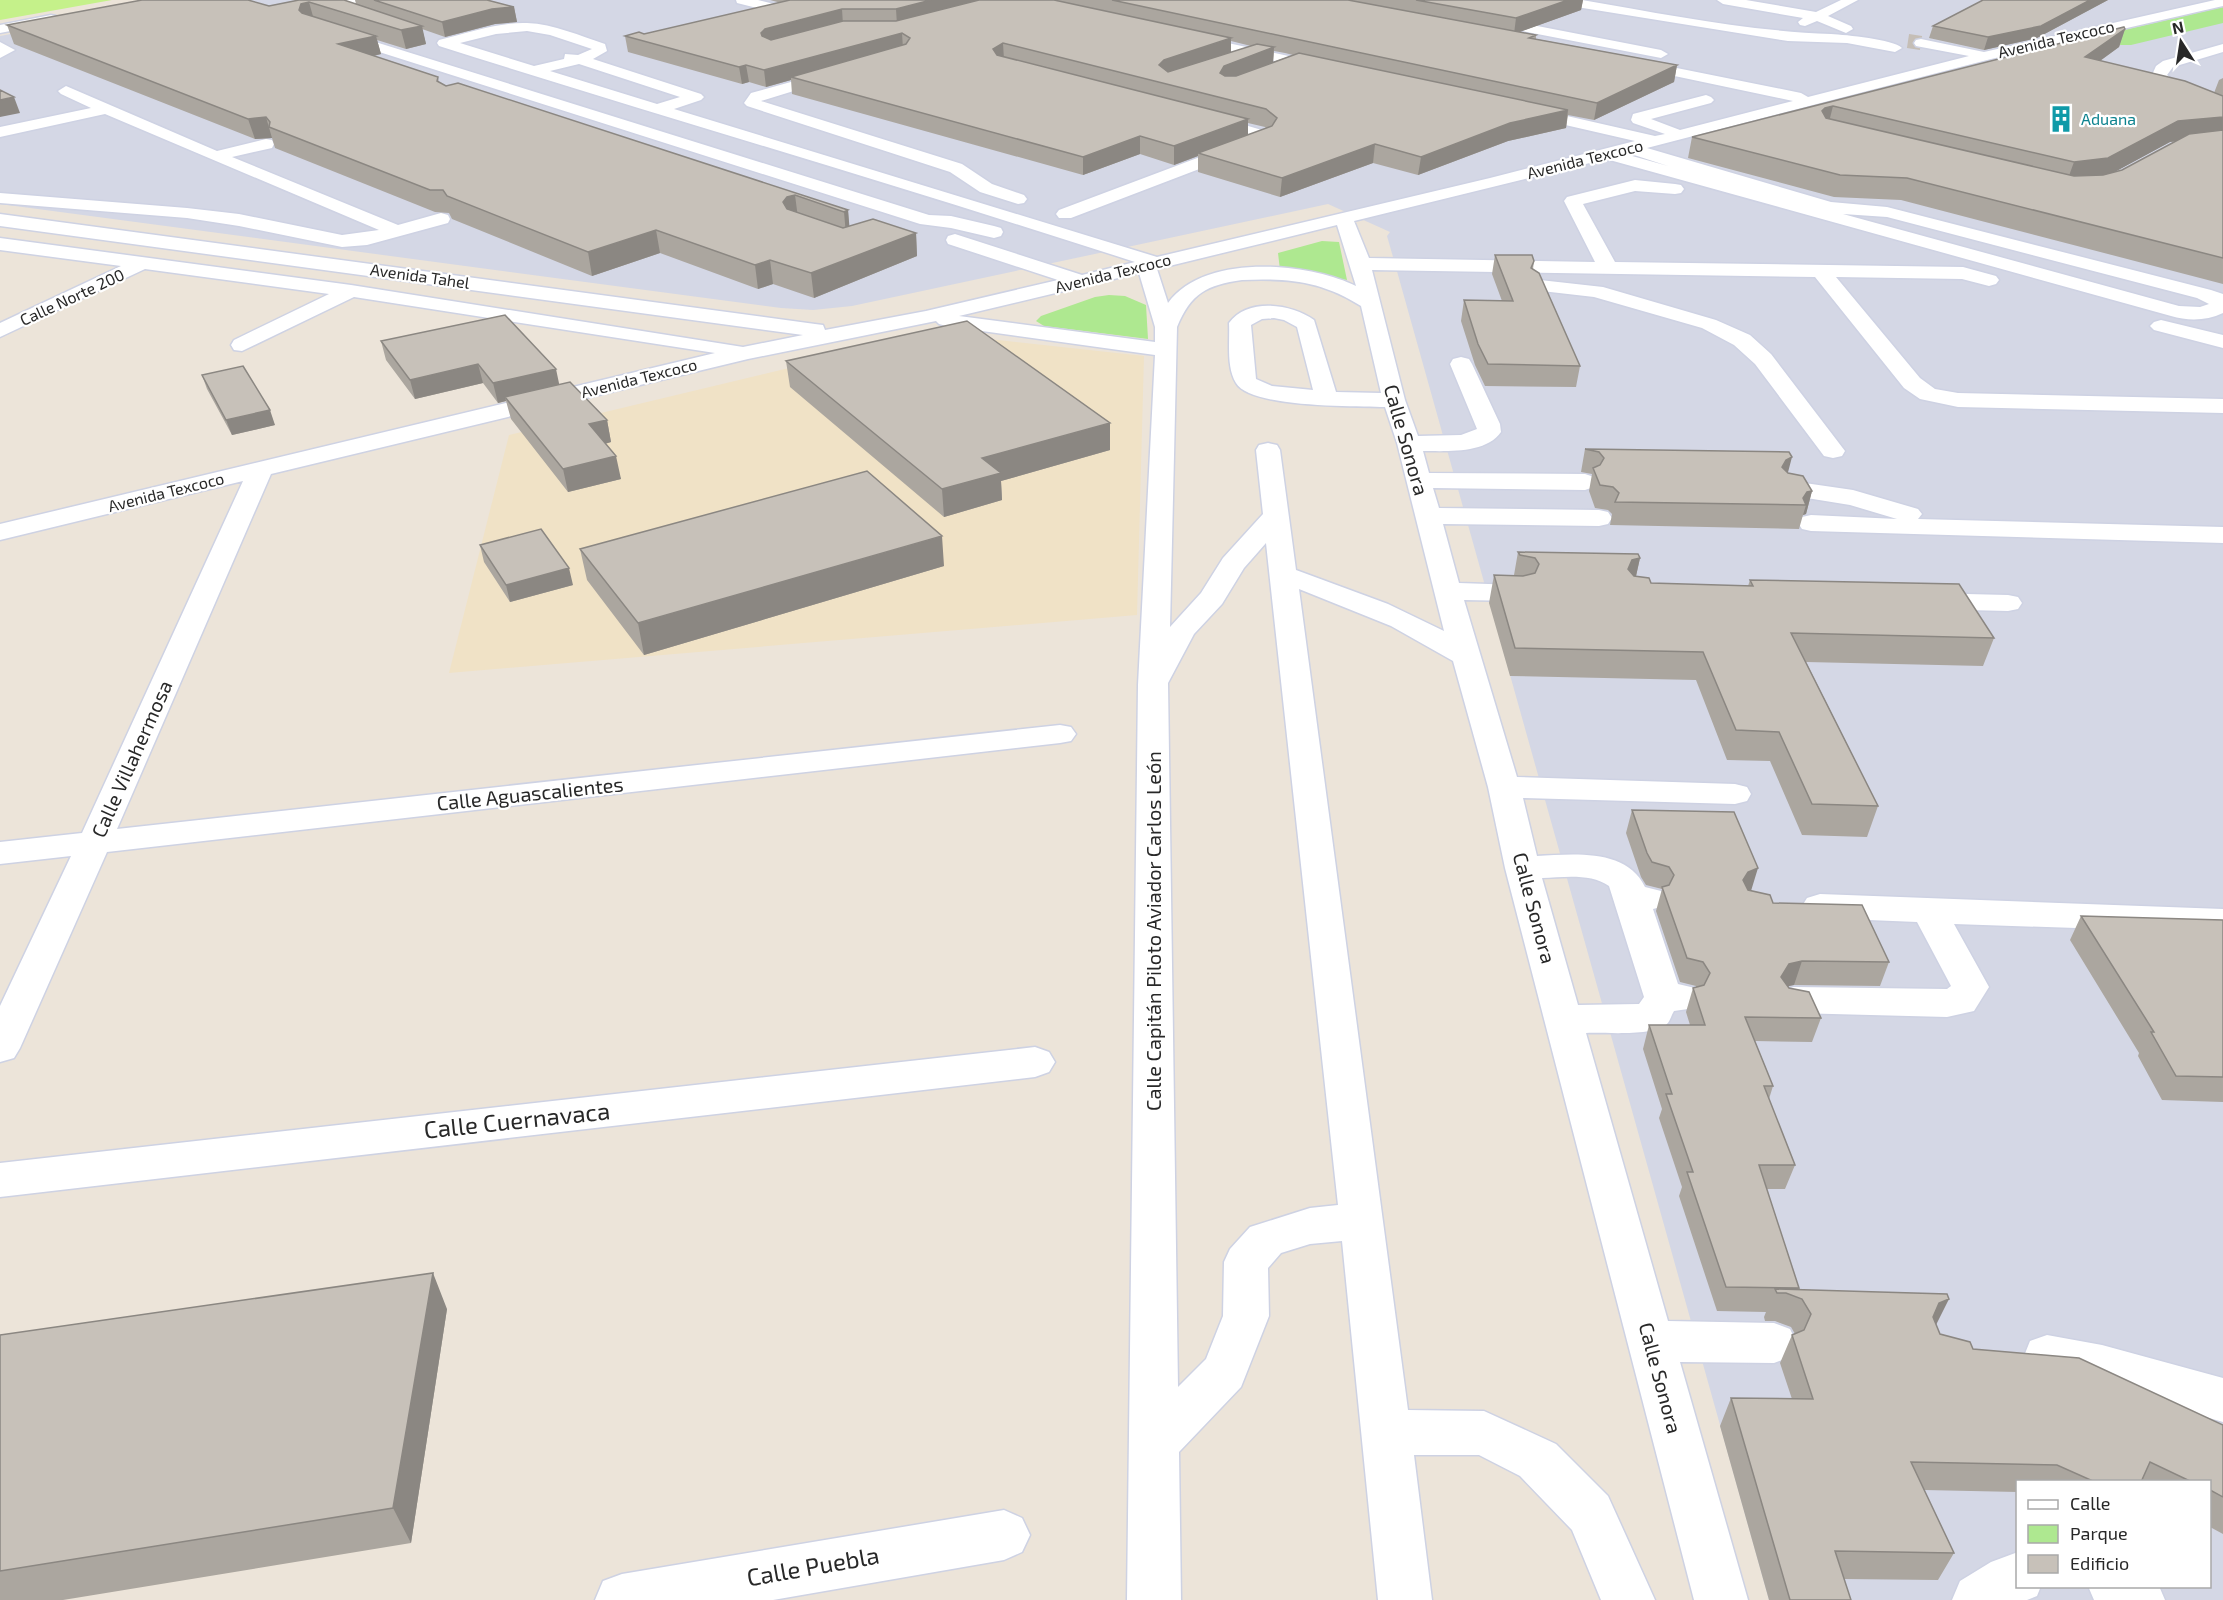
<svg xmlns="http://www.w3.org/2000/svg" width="2223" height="1600" font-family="'Exo 2',sans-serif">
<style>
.education{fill:#f0e2c6}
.airport{fill:#d4d7e5;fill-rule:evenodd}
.green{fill:#aee890}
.pitch{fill:#c5f18a}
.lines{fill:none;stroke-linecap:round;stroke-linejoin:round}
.minor-tunnel{stroke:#c5beb6;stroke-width:14;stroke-dasharray:14 8;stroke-linecap:butt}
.minor-casing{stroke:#ced2e3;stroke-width:3}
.minor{fill:#fff;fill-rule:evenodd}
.wall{fill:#aba69f;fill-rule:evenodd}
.shaded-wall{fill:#8b8782}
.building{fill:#c7c1b9;stroke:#8b8782;stroke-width:1.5}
.labels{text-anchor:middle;stroke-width:4.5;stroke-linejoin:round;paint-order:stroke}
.far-street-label{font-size:16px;fill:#282828;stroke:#fff}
.far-culture-label{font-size:16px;fill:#0d838f;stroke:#fff;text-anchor:start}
.street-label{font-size:20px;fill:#282828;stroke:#fff}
.near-street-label{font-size:24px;fill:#282828;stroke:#fff}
</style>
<rect width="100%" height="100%" fill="#ece4d9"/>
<path class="education" d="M935,333L1144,356L1137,615L449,673L509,435Z"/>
<path class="airport" d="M193,0H2223V1600H1769L1393,257L1387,236L1390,232L1328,204L852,306L813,310L781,308L0,204V36ZM2018,1482H2210V1586H2018Z"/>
<path class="green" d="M2223,7V23L2131,45H2118L2094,37Z
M1322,241L1339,242L1347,280L1280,270L1278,253Z
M1109,295L1125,296L1146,305L1148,339L1044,326L1036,321L1041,316L1095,297Z"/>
<path class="pitch" d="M0,0H112L0,20Z"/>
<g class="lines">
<path class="minor-tunnel" d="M1908,41L1921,43"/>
<defs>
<path id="minor" d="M341,0H368L367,3L348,7L374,15L376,18L369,22L334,11L332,8Z
M736,0H758L815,14L817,17L810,21L737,3Z
M1407,0H1429L1527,24L1661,50L1668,54L1661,58L1527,32L1408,3Z
M1552,0H1582C1664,14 1747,31 1831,34C1846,35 1893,39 1902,48L1895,52L1847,43L1788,41L1558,4Z
M1717,0H1746L1816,12L1841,0H1858L1828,16L1851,26L1853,29L1846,33L1817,21L1805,26L1800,25L1798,22L1803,18L1723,4Z
M2215,0H2223V6L1991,59L1647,148L1831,202L1887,207L2211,290L2223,294V313C2206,321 2188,321 2171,316L1606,159L1354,221L1369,258L1595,262L1564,201L1567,197L1635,180L1675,184L1681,185L1684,189L1681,193L1675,194L1635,191L1583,204L1615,262L1963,267L1996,276L1999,280L1996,284L1989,286L1962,279L1836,277L1920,378L1935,389L1958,393L2223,399V413L1958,407L1920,399L1904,388L1815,277L1372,270L1405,400L1418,436L1461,435L1477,429L1450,364L1453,359L1461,357L1469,359L1472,364L1500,424L1501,432C1486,454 1446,451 1423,451L1429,473L1585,474L1594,477L1598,482L1594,487L1585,490L1433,488L1439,508L1599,510L1608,512L1612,518L1608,524L1599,526L1443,524L1459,583L1518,585L1528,587L1532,593L1528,599L1518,601L1464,600L1517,777L1735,784L1747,787L1751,794L1747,801L1735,804L1523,798L1537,856C1573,854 1627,848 1645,887L1661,891L1666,899L1661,907L1653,909L1678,984L1695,988L1701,998L1695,1008L1674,1011C1672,1014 1670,1021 1667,1024C1652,1037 1606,1032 1586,1033L1668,1321L1774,1323L1790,1329L1797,1343L1790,1357L1774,1363L1680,1362L1748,1600H1694L1505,868L1488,787L1453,661L1391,626L1299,589L1408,1410L1484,1411L1556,1444L1608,1496L1655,1600H1601L1572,1530L1520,1476L1479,1455H1414L1432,1600H1378L1342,1241L1310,1244L1281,1253L1268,1268L1269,1316L1241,1387L1179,1452L1181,1600H1127L1138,685L1155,355L946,326L939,324L936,321L748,359L271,474L117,829L1060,725L1071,727L1076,734L1071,741L1060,743L107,852L20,1048L14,1058L0,1062V1006L71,856L0,864V842L82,833L243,481L0,540V524L715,353L354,297L242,351L234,350L231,345L234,340L329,294L145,269L0,337V323L121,266L0,250V238L351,285L743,347L803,335L0,226V214L815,324L823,325L825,330L926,311L1058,280L948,244L946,240L948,236L955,234L1082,275L1135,262C904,187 670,119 439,46L437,43L439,40C468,33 498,22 527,23C554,24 580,36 605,44L607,51L593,59L701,94L704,97L701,100L674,109L1157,257L1490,178L1635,141L1517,114L1515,111L1517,108L1523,106L1655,136L1665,134L1633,123L1631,120L1633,114L1706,95L1711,97L1714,100L1711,103L1651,119L1680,130L1793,101L1627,66L1625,63L1632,59L1801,93L1808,97L1969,56L1916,46L1914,43L1916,40L1921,39L1984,52ZM527,31L550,35L592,49L578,55L565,54L564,59L534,66L460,43L496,34ZM579,64L680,97L657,104L550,71ZM1628,153L1668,166L1625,154ZM1843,214L1887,217L2197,298L2209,304L2200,307L2179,306ZM1337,225L1356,286C1307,262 1204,253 1168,303L1157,269ZM1139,273L1155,327V342L959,316ZM1242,280C1288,278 1321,281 1361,306L1381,393L1336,392L1314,320C1292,304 1248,297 1229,323C1230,341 1226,367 1236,383C1250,408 1356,406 1385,407L1397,443L1444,631L1388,604L1296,570L1280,450L1277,445L1268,443L1259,445L1256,450L1263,514L1223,558L1201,593L1170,627L1177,327C1191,293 1207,285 1242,280ZM1274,318L1284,320L1297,327L1313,390L1272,386L1256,379L1251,325L1262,319ZM1266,543L1338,1205L1310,1208L1250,1227L1230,1249L1224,1262L1223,1316L1206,1359L1178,1387L1168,683L1194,634L1222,604L1244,568ZM1542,878C1564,877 1591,873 1609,886L1644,997L1639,1004L1578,1005Z
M51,15L56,16L58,19L56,22L0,33V25Z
M337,30L929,215L951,216L994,226L1001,228L1003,232L1001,236L994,238L951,228L920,224L332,37L330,34L332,31Z
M1186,34L1326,64L1333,68L1326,72L1181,41L1179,38L1181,35Z
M0,42L15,50L0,58Z
M2223,44V52L2173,67L2167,75L2185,90L2223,107V117C2196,110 2168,98 2152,75L2156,66L2163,61Z
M834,70L841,74L839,77L761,101L962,164L992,184L1024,195L1027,199L1024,203L1018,204L980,192L950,172L747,106L744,103L751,93Z
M66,86L217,151L266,139L272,140L274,144L272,148L232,157L398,225L441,213L448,215L450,219L448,223L367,245L342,247L239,226L187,218L0,203V193L187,208L239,214L342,235L379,230L105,114L0,137V127L91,108L61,94L58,91Z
M1204,113L1272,133L1274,136L1270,142L1071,218H1059L1056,214L1059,210L1253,137L1198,121L1196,118Z
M1540,280L1603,287L1716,320L1750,335L1771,354L1845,451L1842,456L1833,458L1824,456L1755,364L1734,345L1702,328L1594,297L1533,290L1530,286L1533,282Z
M2161,320L2223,335V348L2154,330L2150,326L2154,322Z
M1791,481L1853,490L1918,509L1922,514L1918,519L2223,527V543L1811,531L1802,529L1798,523L1802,517L1811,515L1897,519L1850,505L1782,494L1778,489L1782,484Z
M1925,593L2008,595L2018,597L2022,603L2018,609L2008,611L1925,609L1915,607L1911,601L1915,595Z
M1820,894L2223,909V933L1954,924L1989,987L1974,1011L1947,1017L1794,1013L1781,1010L1775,1000L1781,990L1794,987L1947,989L1951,986L1917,922L1820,918L1807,914L1802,906L1807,898Z
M1035,1047L1049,1052L1055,1062L1049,1072L1035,1077L0,1197V1163Z
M2047,1335L2102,1345L2223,1378V1422L2102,1387L2047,1377L2030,1371L2024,1356L2030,1341Z
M1004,1510L1022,1518L1030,1535L1022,1552L1004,1560L773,1600H595L603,1581L622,1574Z
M2018,1552V1586H2041L2037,1596L2027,1600H1952L1960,1581L1991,1562Z
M2088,1586H2159L2165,1600H2094Z"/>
</defs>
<use href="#minor" class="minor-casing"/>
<use href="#minor" class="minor"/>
</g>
<path class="wall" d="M299,0L356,4L355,0H487L514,7L517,22L495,24L445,37L422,29L426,44L406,49L377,40L381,54L374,56L438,77L439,83L446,86L848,210L849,226L916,233L917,256L814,298L773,284L758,289L660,253L592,276L452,219L449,213L435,212L275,148L272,138L255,139L14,44L7,25L269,6Z
M770,0H1583L1581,10L1519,32L1536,35V39L1677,65L1674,82L1594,120L1568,115L1566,128L1508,141L1418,175L1373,163L1280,197L1198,172V156L1174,165L1140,154L1083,175L792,94L791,80L766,87L749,82L742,84L628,52L625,36L644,34L781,3ZM1231,41L1251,46L1231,52ZM1274,51L1285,53L1293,55L1273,62ZM1248,123L1265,127L1266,128L1248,135Z
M1983,0H2108L2037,38L1984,50L1929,38L1933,26Z
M2125,29L2119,47L2100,61L2214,93L2219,80L2223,78V284L1901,200L1834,197L1688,158L1692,137ZM2176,141L2122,170L2114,172L2170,142Z
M1495,255L1534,261L1533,269L1580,366L1576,387L1485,386L1475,365L1461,321L1464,300L1502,301L1492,274Z
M381,341L559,384L607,420L611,442L605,444L621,479L568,492L511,419L506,401L498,403L483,383L415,399L386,360Z
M786,361L1110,450L1001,481L1002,500L944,517L790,387Z
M202,375L275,425L232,435L207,389Z
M1585,449L1788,473L1812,491L1806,514L1803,515L1799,529L1610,525L1612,514L1608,510L1595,508L1589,491L1592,474L1581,472Z
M480,545L573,585L510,602L484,562Z
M580,549L944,566L644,655L587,580Z
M1518,552L1640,558L1636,576L1651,583L1748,586L1750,580L1994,638L1983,666L1806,662L1878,806L1867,837L1802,835L1770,761L1727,760L1696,680L1510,676L1489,603L1494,575H1514Z
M1632,810L1751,891L1773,903L1889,962L1880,986L1794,985L1787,986L1821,1018L1812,1042L1755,1041L1773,1086L1769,1099L1795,1165L1785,1189H1767L1799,1288L1798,1290L1936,1325L1940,1334L1973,1349L2223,1425V1534L2210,1527V1482H2018V1492L1924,1490L1954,1553L1938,1580L1844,1579L1851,1600H1769L1720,1426L1731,1398L1792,1399L1780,1363L1792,1335L1795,1334L1791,1327L1775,1321H1765L1764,1317L1766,1312L1717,1311L1679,1196L1682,1187L1659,1118L1662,1109L1643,1049L1649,1025H1690L1686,1012L1693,988L1696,987V986L1680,982L1656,911L1662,889L1646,885L1641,877L1626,833Z
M2081,916L2223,920V1102L2162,1100L2138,1056L2139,1053L2070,940Z
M447,1309L411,1543L63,1600H0V1335Z"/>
<path class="shaded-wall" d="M931,0H990L897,25L896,9Z
M1568,0H1583L1581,10L1514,34L1516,18Z
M2090,0H2108L2037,38L1984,50L1988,37Z
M309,2L314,20L304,27L299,10L301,4Z
M514,7L517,22L495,24L445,37L442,22L492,9Z
M842,9L843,25L763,49L761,33L765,29Z
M422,26L426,44L406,49L401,30Z
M2125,29L2119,47L2079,76L2085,57Z
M902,33L903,49L791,77V80L766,87L764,70Z
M376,36L381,54L343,63L338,44Z
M1231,38V54L1163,77L1159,65L1164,60Z
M1003,43L1004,60L994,65L993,49Z
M1274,47L1273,64L1223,83L1220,73L1224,66Z
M746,65L749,82L742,84L739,67Z
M1677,65L1674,82L1594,120L1597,103Z
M14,97L20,113L0,117V100Z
M1833,106L1828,126L1822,111L1825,108Z
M1568,110L1566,128L1508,141L1418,175L1421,157L1510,123Z
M266,117L272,138L255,139L248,119Z
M2223,117V136L2170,142L2100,180L2066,184L2074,162L2178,121Z
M1248,119V137L1198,153V156L1174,165V146Z
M1140,136V154L1083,175V157Z
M1375,144L1373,163L1280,197L1282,178Z
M795,195L798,218L789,220L783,202L787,197Z
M848,210L850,233L846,235L844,212Z
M656,230L660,253L592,276L588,252Z
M916,233L917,256L814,298L811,273Z
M770,260L773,284L758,289L755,265Z
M478,364L483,383L415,399L410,380Z
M556,369L560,388L505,397L506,401L498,403L493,383Z
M270,410L275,425L232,435L226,420Z
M607,420L611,442L593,447L589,424Z
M1110,423V450L1001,481L1002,500L944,517L942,489L982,458Z
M616,456L621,479L568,492L563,469Z
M1792,457L1786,480L1782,467L1786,460Z
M1812,491L1806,514L1803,515L1806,505L1803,498L1807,492Z
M942,536L944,566L644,655L638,623Z
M1640,558L1634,585L1628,569L1632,560Z
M569,568L573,585L510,602L506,585Z
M1758,868L1751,891L1741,895L1743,880L1748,872Z
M1802,961L1794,985L1780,988L1781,977L1789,964Z
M433,1273L447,1309L411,1543L393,1508Z
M1949,1299L1935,1327L1925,1331L1939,1303Z"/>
<path class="building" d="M142,0H248L269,6L299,0H344L422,26L401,30L309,2L301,4L299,10L302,13L376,36L338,44L438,77L437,81L446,86L458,83L848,210L844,212L795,195L787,197L783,202L787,209L843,228L873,219L916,233L811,273L770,260L755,265L656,230L588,252L447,196L443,190H430L269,127L270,122L266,117L248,119L7,25Z
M374,0H487L514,7L492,9L442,22Z
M790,0H931L896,9H842L765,29L761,33L762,36L771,40L843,21H896L979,0H1054L1231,38L1164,60L1159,65L1168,72L1257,44L1274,47L1224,66L1220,73L1225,76H1236L1299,53L1568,110L1510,123L1421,157L1375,144L1282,178L1198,153L1272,126L1277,118L1266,109L1003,43L993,49L997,55L1248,119L1174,146L1140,136L1083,157L791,77L906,44L910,38L902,33L764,70L746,65L739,67L625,36L639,32L644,34Z
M1112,0H1348L1536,35L1529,38L1677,65L1597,103Z
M1416,0H1568L1516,18Z
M1983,0H2090L2041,26L1988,37L1933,26Z
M2124,27L2125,29L2085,57L2185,81L2223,96V117L2178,121L2108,158L2074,162L1833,106L1825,108L1822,111L1826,118L2074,176L2103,175L2122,170L2189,134L2223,130V258L1907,178L1840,175L1692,137Z
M0,90L14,97L0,100Z
M1495,255H1532L1534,261L1531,268L1539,273L1580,366L1488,364L1478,344L1464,300L1513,301Z
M505,315L556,369L493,383L478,364L410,380L381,341Z
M967,321L1110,423L982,458L1001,473L942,489L786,361Z
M243,366L270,410L226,420L202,375Z
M570,382L607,420L589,424L616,456L563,469L505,397Z
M1585,449L1789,452L1792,457L1786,460L1782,467L1788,473L1803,476L1812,491L1807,492L1803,498L1806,505L1615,502L1619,493L1613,487L1600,485L1593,468L1600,465L1604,458L1599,452Z
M867,471L942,536L638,623L580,549Z
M541,529L569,568L506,585L480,545Z
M1518,552L1638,554L1640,558L1632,560L1628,569L1634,576L1649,578L1651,583L1753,586L1750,580L1959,584L1994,638L1791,633L1878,806L1812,804L1779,732L1736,730L1703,652L1515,648L1494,575L1523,576L1535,573L1539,564L1535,558L1520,555Z
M1632,810L1734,812L1758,868L1748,872L1743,880L1748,890L1770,895L1773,903L1862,905L1889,962L1802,961L1789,964L1781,977L1789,988L1809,992L1821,1018L1745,1017L1773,1086H1764L1795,1165H1759L1799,1288L1726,1287L1687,1172H1693L1666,1094H1672L1649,1025H1705L1693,988L1704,985L1710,973L1703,962L1687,958L1662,887L1669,885L1674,875L1669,867L1652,862L1647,853Z
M2081,916L2223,920V1077L2176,1076L2151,1032H2154Z
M433,1273L393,1508L0,1571V1335Z
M1775,1289L1947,1294L1949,1299L1939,1303L1933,1317L1940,1334L1970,1342L1973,1349L2079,1358L2223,1425V1497L2210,1490V1482H2192L2150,1462L2141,1482H2095L2057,1465L1911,1462L1954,1553L1835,1551L1851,1600H1790L1731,1398L1813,1399L1792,1335L1804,1330L1811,1314L1802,1299L1786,1293H1777Z"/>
<defs>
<symbol id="building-bare" viewBox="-9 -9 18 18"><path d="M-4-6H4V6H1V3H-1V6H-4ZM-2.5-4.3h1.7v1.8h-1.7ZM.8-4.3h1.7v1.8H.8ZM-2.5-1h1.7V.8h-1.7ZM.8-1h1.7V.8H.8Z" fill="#0f9aa8" stroke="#fff" stroke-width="2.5" paint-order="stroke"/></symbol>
</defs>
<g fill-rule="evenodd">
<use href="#building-bare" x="2042" y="100" width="38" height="38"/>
</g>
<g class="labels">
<g class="far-street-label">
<text transform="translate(2056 39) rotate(-13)" y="6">Avenida Texcoco</text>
<text transform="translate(1585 159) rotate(-14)" y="6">Avenida Texcoco</text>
<text transform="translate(1113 273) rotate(-14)" y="6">Avenida Texcoco</text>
<text transform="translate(420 276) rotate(8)" y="6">Avenida Tahel</text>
<text transform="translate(72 297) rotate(-25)" y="6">Calle Norte 200</text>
<text transform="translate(639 378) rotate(-14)" y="6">Avenida Texcoco</text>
<text transform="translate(166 492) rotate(-14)" y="6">Avenida Texcoco</text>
</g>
<g class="far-culture-label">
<text x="2081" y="125">Aduana</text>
</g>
<g class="street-label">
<text transform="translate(1406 440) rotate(74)" y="7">Calle Sonora</text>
<text transform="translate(132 759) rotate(-66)" y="7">Calle Villahermosa</text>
<text transform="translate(530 794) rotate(-6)" y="7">Calle Aguascalientes</text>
<text transform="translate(1534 908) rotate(75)" y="7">Calle Sonora</text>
<text transform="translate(1154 931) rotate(-90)" y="7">Calle Capitán Piloto Aviador Carlos León</text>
<text transform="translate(1660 1378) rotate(75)" y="7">Calle Sonora</text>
</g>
<g class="near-street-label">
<text transform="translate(517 1121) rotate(-6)" y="8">Calle Cuernavaca</text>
<text transform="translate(813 1567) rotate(-10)" y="8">Calle Puebla</text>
</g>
</g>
<rect x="2016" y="1480" width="195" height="108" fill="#ffffff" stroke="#a9a9a9" stroke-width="1.5"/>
<rect x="2028" y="1500" width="30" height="9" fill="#ffffff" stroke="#a9a9a9" stroke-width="1.5"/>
<text x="2070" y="1510" font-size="18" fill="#282828">Calle</text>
<rect x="2028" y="1525" width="30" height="18" fill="#aee890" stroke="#a9a9a9" stroke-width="1.5"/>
<text x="2070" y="1540" font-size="18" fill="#282828">Parque</text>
<rect x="2028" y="1555" width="30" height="18" fill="#c7c1b9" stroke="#a9a9a9" stroke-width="1.5"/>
<text x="2070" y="1570" font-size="18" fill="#282828">Edificio</text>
<g transform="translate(2181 42) rotate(348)" stroke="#ffffff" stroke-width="4.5" paint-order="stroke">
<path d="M0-4.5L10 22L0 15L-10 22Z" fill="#282828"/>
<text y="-9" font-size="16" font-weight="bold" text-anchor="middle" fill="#282828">N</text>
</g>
</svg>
